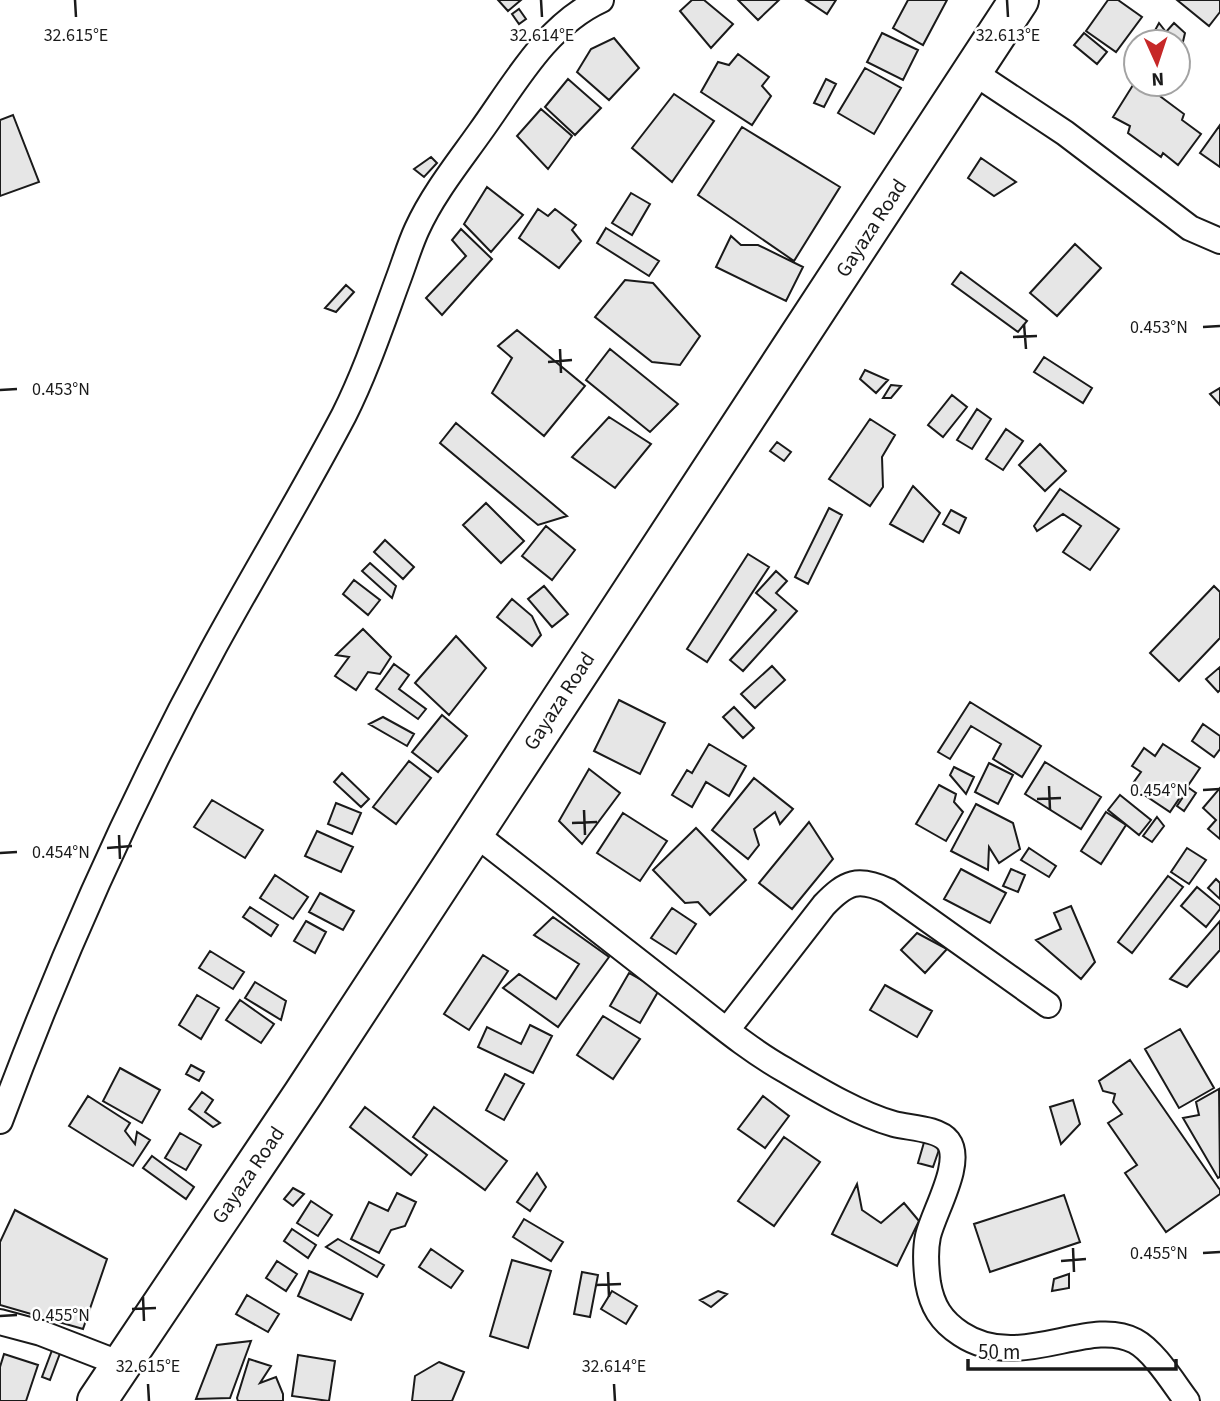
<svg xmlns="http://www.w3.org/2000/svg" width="1220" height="1401" font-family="'Source Sans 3',sans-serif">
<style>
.building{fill:#e6e6e6;stroke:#1a1a1a;stroke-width:2}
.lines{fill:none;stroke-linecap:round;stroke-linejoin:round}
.street-casing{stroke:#1a1a1a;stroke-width:28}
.primary-casing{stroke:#1a1a1a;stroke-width:42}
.street{stroke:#fff;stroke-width:24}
.primary{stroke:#fff;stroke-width:38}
.ticks{fill:none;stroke:#1a1a1a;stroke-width:2.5}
.labels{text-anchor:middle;stroke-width:5;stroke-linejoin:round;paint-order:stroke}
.street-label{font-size:21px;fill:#1a1a1a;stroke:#fff}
.ticks-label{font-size:18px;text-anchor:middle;fill:#1a1a1a;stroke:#fff;stroke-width:5;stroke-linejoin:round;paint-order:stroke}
</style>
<rect width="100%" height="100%" fill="#fff"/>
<path class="building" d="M498,0H521L508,11Z
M692,0H704L733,24L711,48L680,11Z
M738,0H779L758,20Z
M806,0H836L827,14Z
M908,0H947L923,45L893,28Z
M1108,0H1118L1142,17L1116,52L1086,31Z
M1177,0H1220V12L1209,26Z
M519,9L526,19L519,24L512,14Z
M1159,23L1166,32L1174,23L1185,33L1181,50L1178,48V42H1167L1153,34Z
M882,33L918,50L903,80L867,62Z
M1084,33L1107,52L1097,64L1074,45Z
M614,38L639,68L609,100L577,72L591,49Z
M738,54L769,77L762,86L771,96L752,125L701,92L718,62L729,65Z
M865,68L901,88L874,134L838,113Z
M568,79L601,108L575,135L545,107Z
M826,79L836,84L824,107L814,103Z
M1133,85L1149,94L1153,91L1184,114L1182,120L1201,134L1178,165L1163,153L1161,157L1128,133L1130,126L1113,117Z
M674,94L714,121L672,182L632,148Z
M541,109L572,136L548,169L517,136Z
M13,115L39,182L0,196V120Z
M1220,125V167L1200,153Z
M742,127L840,187L794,261L698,195Z
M431,157L437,163L424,177L414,169Z
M981,158L1016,182L994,196L968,178Z
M487,187L523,215L491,252L464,224Z
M631,193L650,204L632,235L612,223Z
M538,209L548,216L555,209L576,225L572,230L581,241L559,268L519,238Z
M606,228L659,261L649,276L597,243Z
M461,229L492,259L442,315L426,298L466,256L452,240Z
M731,236L741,245H758L803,267L786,301L716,267Z
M1075,244L1101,268L1057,316L1030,293Z
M961,272L1027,321L1018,332L952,284Z
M625,280L653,283L700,336L680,365L652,362L595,317Z
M346,285L354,292L336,312L325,308Z
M517,330L585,386L544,436L492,393L512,358L498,346Z
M610,349L678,404L650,432L586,380Z
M1044,357L1092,388L1083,403L1034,372Z
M865,370L888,380L876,393L860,379Z
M891,385L901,386L891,398H883Z
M1220,388V405L1210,394Z
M952,395L967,407L943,437L928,425Z
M977,409L991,419L972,449L957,440Z
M609,417L651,444L615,488L572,457Z
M870,419L895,435L882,457L883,487L870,506L829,479Z
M456,423L567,516L538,525L440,443Z
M1006,429L1023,441L1003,470L986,459Z
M777,442L791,452L784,461L770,451Z
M1040,444L1066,471L1045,491L1019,465Z
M913,486L940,513L923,542L890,524Z
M1060,489L1119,529L1090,570L1063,552L1081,526L1063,514L1037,531L1034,526Z
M486,503L524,541L501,563L463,525Z
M829,508L842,515L808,584L795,577Z
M951,510L966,518L959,533L943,524Z
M546,526L575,550L552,580L522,556Z
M385,540L414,567L403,579L374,552Z
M748,554L769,567L707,662L687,649Z
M370,563L396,586L392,598L362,571Z
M776,571L787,581L776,593L797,611L743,671L730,660L776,610L756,593Z
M354,580L380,600L368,615L343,594Z
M544,586L568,614L552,627L528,599Z
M1214,586L1220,592V638L1179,681L1150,653Z
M512,599L532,616L541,635L532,646L497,617Z
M363,629L391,657L380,674L368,672L356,690L335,676L349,657L336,655Z
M456,636L486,668L449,715L415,683Z
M394,664L409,675L399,689L426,709L418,719L376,689Z
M772,666L785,680L755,708L741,694Z
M1220,667V690L1218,692L1206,679Z
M619,700L665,723L640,774L594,751Z
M970,702L1041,746L1022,777L993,759L1001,744L971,726L950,759L938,752Z
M734,707L754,728L743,738L723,717Z
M442,715L467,736L438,772L412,752Z
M383,717L414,734L407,746L369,724Z
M1203,724L1220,736V749L1214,757L1192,741Z
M709,744L746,766L729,796L706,782L692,807L672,795L687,770L692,773Z
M1163,744L1200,768L1170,812L1131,786L1141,772L1132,766L1144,748L1155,756Z
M409,761L431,778L396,824L373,807Z
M1045,762L1101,797L1081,829L1025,794Z
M989,763L1013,775L998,804L975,792Z
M954,767L974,777L966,794L950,775Z
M589,769L620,793L582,844L559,821Z
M342,773L369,799L361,807L334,782Z
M754,778L793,809L780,824L775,812L754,829L759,845L748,859L712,830Z
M939,785L956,794L954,802L963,812L946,841L916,824Z
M1189,788L1196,793L1184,811L1177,806Z
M1220,788V839L1208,829L1216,820L1203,808Z
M1120,795L1151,820L1139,835L1108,810Z
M212,800L263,830L245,858L194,827Z
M336,803L361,813L352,834L328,824Z
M976,804L1013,823L1020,849L999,863L989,847L988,870L951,851Z
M1106,812L1126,825L1101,864L1081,851Z
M623,813L667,841L640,881L597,853Z
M1157,817L1164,826L1152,842L1143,836Z
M809,822L833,859L792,909L759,883Z
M696,828L746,880L710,915L698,902L685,903L653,870Z
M317,831L353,847L341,872L305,856Z
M1029,848L1056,866L1049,877L1021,860Z
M1187,848L1206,860L1189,884L1171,872Z
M961,869L1006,893L990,923L944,899Z
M1011,869L1025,875L1018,892L1003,886Z
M275,875L308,897L293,919L260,898Z
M1168,876L1183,887L1132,953L1118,942Z
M1216,879L1220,883V899L1208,888Z
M1197,887L1220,906V909L1206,927L1181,906Z
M320,893L354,911L343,930L309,912Z
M1071,906L1095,962L1081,979L1036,940L1061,929L1054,913Z
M250,907L278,925L271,936L243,917Z
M672,908L696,924L676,954L651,938Z
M553,917L609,957L558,1027L503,988L519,974L556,999L579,964L534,935Z
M306,921L326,932L315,953L294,941Z
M1220,921V950L1187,987L1170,979Z
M917,933L947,949L925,973L901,950Z
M210,951L244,972L233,989L199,968Z
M483,955L508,971L469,1030L444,1014Z
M629,973L659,990L640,1023L610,1006Z
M255,982L286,1001L281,1020L245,998Z
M885,985L932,1011L917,1037L870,1010Z
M197,995L219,1008L201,1039L179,1025Z
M240,1000L274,1024L261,1043L226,1020Z
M603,1016L640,1039L613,1079L577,1055Z
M530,1025L552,1036L533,1073L478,1047L487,1027L521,1044Z
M1180,1029L1214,1088L1179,1108L1145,1049Z
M1130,1060L1220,1190V1194L1166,1232L1125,1173L1137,1165L1108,1123L1122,1114L1113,1102L1115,1094L1103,1091L1099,1081Z
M191,1065L204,1072L199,1081L186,1074Z
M120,1068L160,1090L142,1123L103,1101Z
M505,1074L524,1084L504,1120L486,1110Z
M1219,1089L1220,1177L1218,1178L1183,1118L1199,1115L1196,1102Z
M202,1092L213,1100L205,1112L220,1123L213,1127L189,1109Z
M88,1096L130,1123L125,1131L135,1144L137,1132L150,1140L133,1166L69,1126Z
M763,1096L789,1116L765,1148L738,1129Z
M1073,1100L1080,1124L1061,1144L1050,1107Z
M365,1107L427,1155L411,1175L350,1127Z
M434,1107L507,1161L485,1190L413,1137Z
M180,1133L201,1145L186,1170L165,1158Z
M784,1137L820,1162L774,1226L738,1201Z
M925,1139L941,1144L933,1167L918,1163Z
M152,1156L194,1187L186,1199L143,1168Z
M537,1173L546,1187L530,1211L517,1202Z
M857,1184L862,1210L881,1223L904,1203L919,1221L897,1266L832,1234Z
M293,1188L304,1194L293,1206L284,1199Z
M397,1193L416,1202L405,1226L391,1230L379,1253L351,1239L369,1202L388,1211Z
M1064,1195L1080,1242L990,1272L974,1224Z
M311,1201L332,1215L318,1236L297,1223Z
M15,1210L107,1259L83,1329L0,1305V1242Z
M524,1219L563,1242L551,1261L513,1237Z
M292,1229L316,1245L308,1258L284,1241Z
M338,1239L384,1265L377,1277L326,1247Z
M431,1249L463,1271L451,1288L419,1267Z
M512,1260L551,1271L528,1348L490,1336Z
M277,1261L297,1274L286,1291L266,1278Z
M309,1271L363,1294L351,1320L298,1296Z
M582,1272L598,1275L590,1317L574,1314Z
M1069,1274V1288L1052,1291L1054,1279Z
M612,1291L637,1306L626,1324L601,1309Z
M718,1291L727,1294L711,1307L700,1300Z
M247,1295L279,1314L268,1332L236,1314Z
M251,1341L230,1398L196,1399L217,1345Z
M54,1345L62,1348L50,1380L42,1377Z
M4,1354L38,1365L26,1401H0V1367Z
M298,1355L335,1361L329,1401L292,1396Z
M249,1359L271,1366L260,1383L276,1377L283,1394V1401H238L237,1398Z
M439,1362L464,1372L452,1401H412L415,1376Z"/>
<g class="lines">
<defs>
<path id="street" d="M973,72L1065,133L1190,228L1220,241
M474,833C539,884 604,935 670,986C707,1014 744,1047 785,1070C817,1089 858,1114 894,1124C909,1128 938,1128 948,1141C964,1162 934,1211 928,1236C925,1250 926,1268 928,1283C932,1306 941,1321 961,1334C1020,1373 1088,1316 1135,1341C1154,1351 1174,1384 1187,1401
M727,1030L824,905C846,882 858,877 888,891L1048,1005
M0,1121C60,960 130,802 212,651C255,572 302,495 344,415C366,371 382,323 399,277C405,261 410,244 417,229C433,194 458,163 480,132C514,85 546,25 601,0
M0,1322L41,1333L121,1364"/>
<path id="primary" d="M97,1401L303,1094L1019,0"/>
</defs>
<use href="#street" class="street-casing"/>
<use href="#primary" class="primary-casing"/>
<use href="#street" class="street"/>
<use href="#primary" class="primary"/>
</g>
<path class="ticks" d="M75,0L76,17M541,0L542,17M1007,0L1008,17M1024,324L1026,349M1203,327L1220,326M1013,337L1037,336M560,349L561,373M548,362L572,360M0,390L17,389M1049,786L1050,810M1203,790L1220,789M1037,799L1061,798M584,810L585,835M572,823L597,822M119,835L120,859M107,848L132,846M0,853L17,852M1073,1248L1074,1272M1203,1253L1220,1252M1061,1261L1086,1259M608,1272L609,1297M596,1285L621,1284M143,1297L144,1321M132,1309L156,1308M0,1316L17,1315M148,1384L149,1401M614,1384L615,1401"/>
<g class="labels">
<g class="street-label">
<text transform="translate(871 228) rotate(-57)" y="7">Gayaza Road</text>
<text transform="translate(559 701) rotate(-57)" y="7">Gayaza Road</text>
<text transform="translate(248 1175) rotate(-56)" y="7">Gayaza Road</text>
</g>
</g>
<g class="ticks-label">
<text x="76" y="41">32.615°E</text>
<text x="542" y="41">32.614°E</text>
<text x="1008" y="41">32.613°E</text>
<text x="1159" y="333">0.453°N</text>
<text x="61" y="395">0.453°N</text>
<text x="1159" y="796">0.454°N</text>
<text x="61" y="858">0.454°N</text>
<text x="1159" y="1259">0.455°N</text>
<text x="61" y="1321">0.455°N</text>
<text x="148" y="1372">32.615°E</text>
<text x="614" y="1372">32.614°E</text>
</g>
<g transform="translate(1157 63) rotate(177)"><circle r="33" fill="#ffffff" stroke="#a3a3a3" stroke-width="2"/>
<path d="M0-5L12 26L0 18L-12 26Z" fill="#c62828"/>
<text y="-10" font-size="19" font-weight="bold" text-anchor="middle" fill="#1a1a1a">N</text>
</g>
<path d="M968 1359v10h208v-10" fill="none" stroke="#1a1a1a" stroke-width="3.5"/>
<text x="978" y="1359" font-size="21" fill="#1a1a1a" stroke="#ffffff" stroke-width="5" paint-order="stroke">50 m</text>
</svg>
